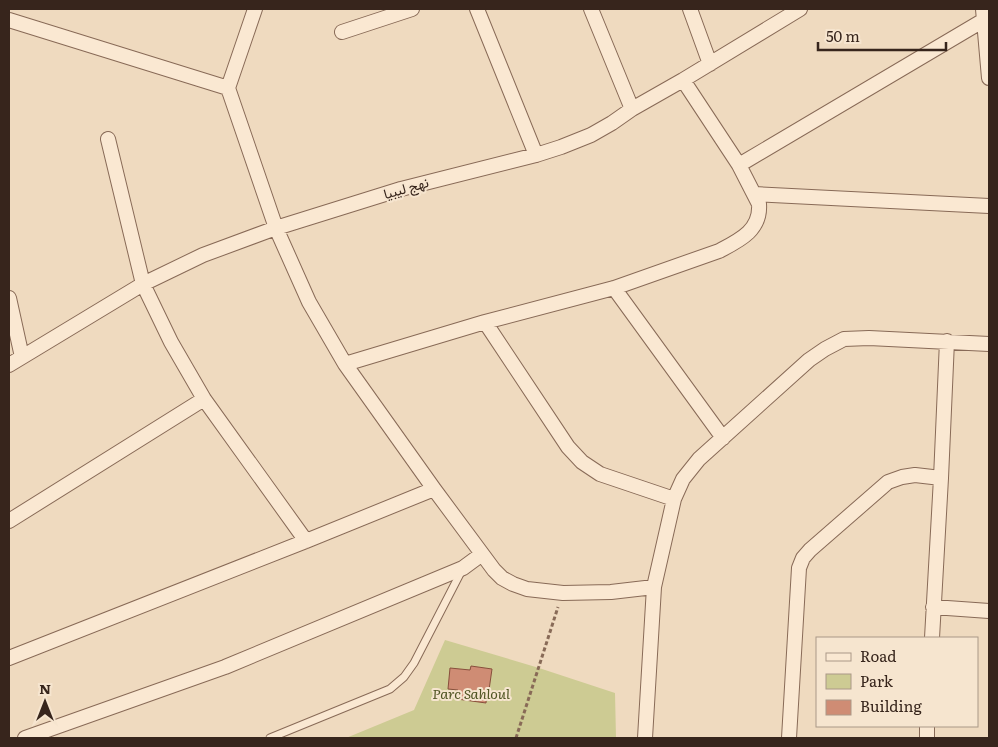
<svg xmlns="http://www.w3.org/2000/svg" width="998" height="747" font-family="Literata,Vazirmatn,serif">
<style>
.green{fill:#cdcb93}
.building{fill:#cf8c74;stroke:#884f3c}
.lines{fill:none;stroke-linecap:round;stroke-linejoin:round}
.lane-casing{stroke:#886a57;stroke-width:9}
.street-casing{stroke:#886a57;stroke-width:16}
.path{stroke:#886a57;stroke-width:3;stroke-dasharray:4 2.5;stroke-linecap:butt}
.lane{stroke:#fae8d2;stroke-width:7}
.street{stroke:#fae8d2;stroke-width:14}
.labels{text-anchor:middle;stroke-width:4;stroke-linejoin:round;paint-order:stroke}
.street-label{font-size:14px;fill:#37251c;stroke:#f6e5cf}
.park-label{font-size:14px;font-style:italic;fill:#4f5422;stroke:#f6e5cf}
</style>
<rect width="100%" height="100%" fill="#efdabf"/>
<path class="green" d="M445,640L539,668L615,693L616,738H346L414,710Z"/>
<path class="building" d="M471,666L492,669L489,690L487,689L486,703L457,699L458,690L448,689L450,668L470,670Z"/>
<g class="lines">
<defs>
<path id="lane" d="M270,738L390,689L404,677L414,663L462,570"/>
<path id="street" d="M477,9L536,155
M591,9L632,109
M690,9L710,64
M983,9L989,78
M9,20L228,88L255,9
M342,32L412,9
M683,80L739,165L984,20
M228,88L276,228L309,302L345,364L434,489L494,570L502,578L513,584L527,589L563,593L611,592L654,587
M108,139L143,284L171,342L204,399L306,541
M754,194L989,206
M614,288L723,438
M9,298L22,357
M485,322L568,447L582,462L600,474L674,499
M345,364L485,322L614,288L719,251C740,240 761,230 759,204L739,165
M9,365L143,284L203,255L276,228L401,189L536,155L561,147L591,135L612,123L632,109L683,80L800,9
M9,521L204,399
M933,607L989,611
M932,638L941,478L947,341
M9,658L306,541L434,489
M25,738L225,667L463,568L482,554
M645,738L654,587L674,499L683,479L699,459L809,360L825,349L844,339L869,338L989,344
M789,738L799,568L803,558L810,550L888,482L902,477L915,475L941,478
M927,738V726"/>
</defs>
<use href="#lane" class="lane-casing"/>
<use href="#street" class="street-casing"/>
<path class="path" d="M516,738L558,607"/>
<use href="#lane" class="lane"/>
<use href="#street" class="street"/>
</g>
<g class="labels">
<g class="street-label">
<text transform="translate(406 188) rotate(-16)" y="5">نهج ليبيا</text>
</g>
<g class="park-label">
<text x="471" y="699">Parc Sahloul</text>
</g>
</g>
<rect width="998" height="747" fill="none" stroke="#37251c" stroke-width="20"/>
<rect x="816" y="637" width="162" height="90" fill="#f6e5cf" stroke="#aa9887"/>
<rect x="826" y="653" width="25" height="8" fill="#fae8d2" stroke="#aa9887"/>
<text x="860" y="662" font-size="15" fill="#37251c">Road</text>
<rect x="826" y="674" width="25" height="15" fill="#cdcb93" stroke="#aa9887"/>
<text x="860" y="687" font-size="15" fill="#37251c">Park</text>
<rect x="826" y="700" width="25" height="15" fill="#cf8c74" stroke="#aa9887"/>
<text x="860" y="712" font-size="15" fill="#37251c">Building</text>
<g transform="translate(45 702)" stroke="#f6e5cf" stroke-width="4" paint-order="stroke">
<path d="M0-4L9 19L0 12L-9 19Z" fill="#37251c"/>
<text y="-8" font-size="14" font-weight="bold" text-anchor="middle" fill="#37251c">N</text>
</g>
<path d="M818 42v8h128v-8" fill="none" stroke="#37251c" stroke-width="2.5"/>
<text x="826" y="42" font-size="15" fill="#37251c" stroke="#f6e5cf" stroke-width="4" paint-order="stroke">50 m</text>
</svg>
